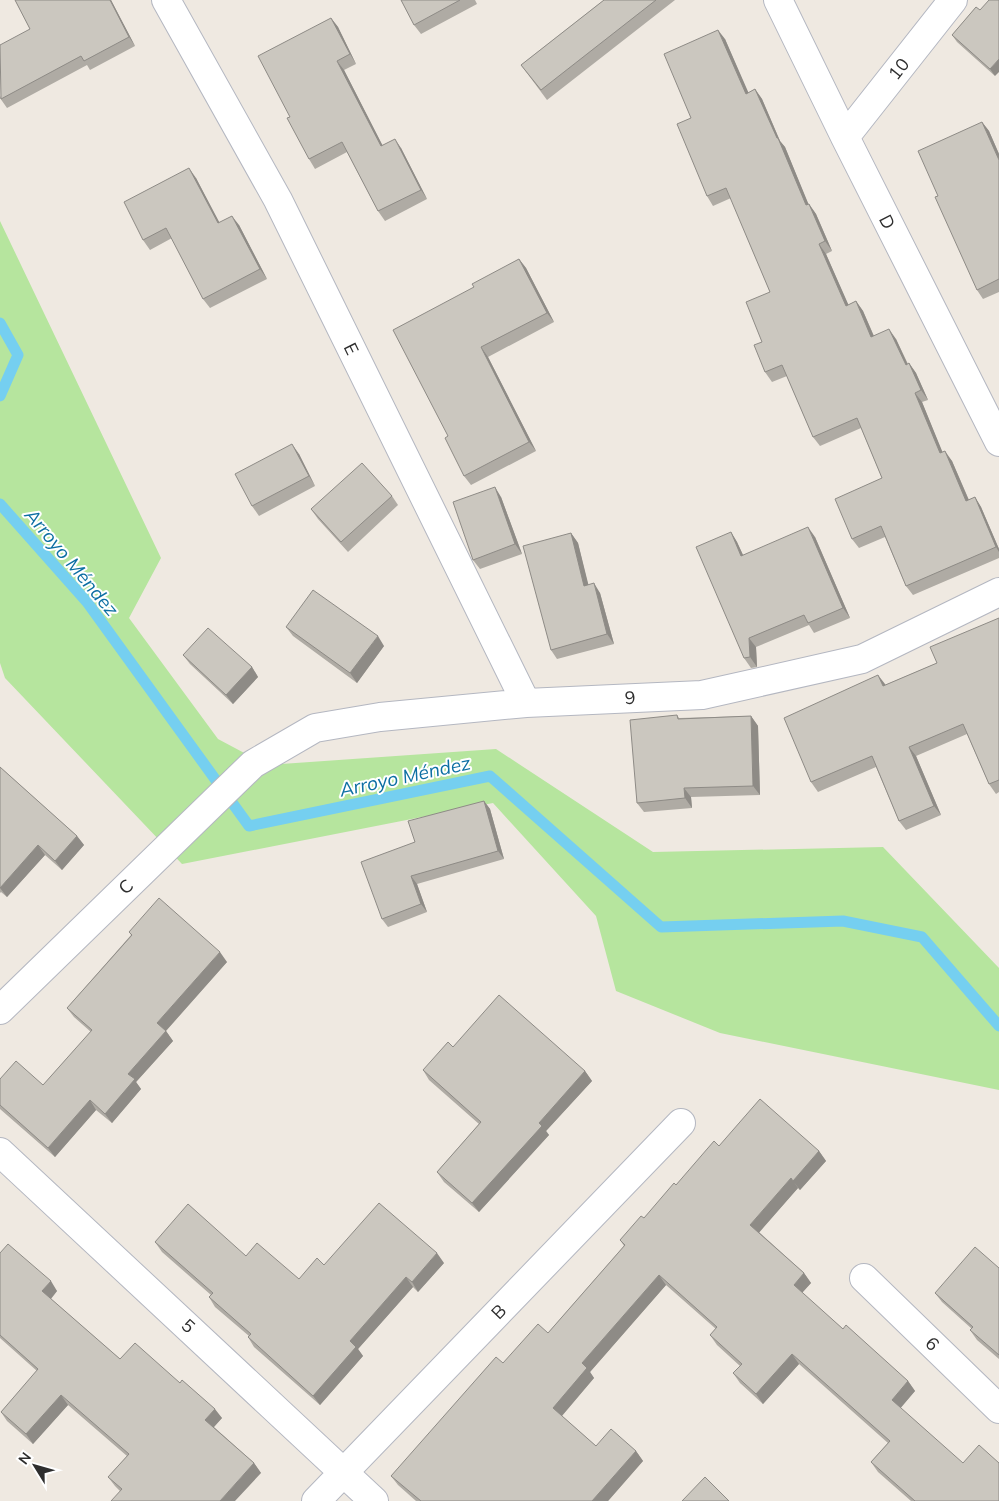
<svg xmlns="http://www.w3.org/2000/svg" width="999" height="1501" font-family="Mulish,sans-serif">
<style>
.green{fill:#b6e59e}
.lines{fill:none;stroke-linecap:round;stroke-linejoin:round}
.stream{stroke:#75cff0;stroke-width:11}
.minor-casing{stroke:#b4b7c1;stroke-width:30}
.minor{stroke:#fff;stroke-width:28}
.wall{fill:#afaba4}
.shaded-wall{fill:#8e8b86}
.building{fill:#cbc7bf;stroke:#8e8b86}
.labels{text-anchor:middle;stroke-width:4;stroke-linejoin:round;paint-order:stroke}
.street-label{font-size:18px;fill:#2e2e2e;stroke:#fff}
.water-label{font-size:19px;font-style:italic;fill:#0d6fa3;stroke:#fff}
</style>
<rect width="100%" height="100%" fill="#efe9e1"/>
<path class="green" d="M0,221L161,558L129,618L218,739L267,765L496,749L653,852L883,847L999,968V1090L720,1033L616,991L596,916L493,803L182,864L5,678L0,663Z"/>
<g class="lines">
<path class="stream" d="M0,323L18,355L0,396
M0,504L87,602L249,826L490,776L661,927L843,921L922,937L999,1026"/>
<defs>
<path id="minor" d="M166,0L278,200L526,703
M778,0L845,137L999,442
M845,137L953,0
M0,1010L253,764L315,728L380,717L526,703L702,695L862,659L999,592
M0,1152L374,1501
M864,1278L999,1409
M316,1501L681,1123"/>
</defs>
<use href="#minor" class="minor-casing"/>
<use href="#minor" class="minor"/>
</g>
<path class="wall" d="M15,0H111L135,46L90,70L87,65L7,108L0,98L30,29Z
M401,0H475L477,4L421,34L414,25Z
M604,0H675L547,100L521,65Z
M976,7L995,76L957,42L952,35Z
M331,18L338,27L356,64L344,70L382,145L401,148L427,199L385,221L378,211L347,152L315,169L309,159L290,117Z
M725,39L748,93L755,89L762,99L780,141L785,147L808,204H809L816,214L832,251L826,254L848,305L856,301L863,311L874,336L896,339L908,364L909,363L916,373L928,400L922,402L942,452L952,461L969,500L975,497L981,507L999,549V558L913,595L906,586L885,537L859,548L852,539L882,478L861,428L820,446L813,437L787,376L772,382L765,372L762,342L770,292L731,198L713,206L707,196L691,118Z
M982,122L989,131L999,154V292L983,299L977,290L938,196Z
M196,178L219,223L239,225L267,279L210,308L203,299L172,238L150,250L143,240Z
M519,259L526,268L554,322L488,357L536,451L471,485L464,476L448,436L474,287Z
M299,454L315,486L259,516L252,506Z
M392,496L398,505L348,552L318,519L311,509Z
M501,497L522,554L480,569L473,560Z
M731,532L737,542L743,555L815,537L850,618L814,633L809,625L756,647L757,667L751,668L744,658Z
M571,533L578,543L588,585L600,593L614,644L557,659L551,650Z
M999,618V792L996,794L989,784L967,734L916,756L941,815L906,830L899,821L876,767L818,792L811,782L885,685L937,663Z
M286,627L384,646L357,683L293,636Z
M183,655L252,667L258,677L233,704L190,664Z
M677,715L679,718L751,716L758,726L760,795L691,797L692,808L644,812L637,803Z
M0,767L77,836L84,845L62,870L45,855L7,897L1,892L0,893Z
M484,801L490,809L504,859L417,884L427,912L388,927L382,919L415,842Z
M129,932L227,962L166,1031L173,1041L136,1082L141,1089L112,1123L96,1110L55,1157L0,1109V1079L43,1085L91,1032L74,1017L67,1008L131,935Z
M453,1047L585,1071L592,1081L546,1131L549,1135L479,1212L444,1182L437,1172L479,1124L429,1080L423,1070Z
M719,1146L819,1151L826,1161L800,1190L798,1188L759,1232L804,1273L811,1283L802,1293L843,1329L908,1381L915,1391L900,1408L999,1501H911L878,1472L871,1462L888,1443L799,1364L763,1404L740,1383L733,1373L740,1366L717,1345L710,1335L716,1329L666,1285L590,1372L594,1378L562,1416L596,1446L636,1451L643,1461L608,1501H416L398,1485L391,1476L503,1363L548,1333L624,1246L620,1240L644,1218L676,1185Z
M155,1242L246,1256L299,1279L324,1265L444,1263L418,1292L413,1287L358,1349L363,1356L320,1405L254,1347L248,1337L249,1336L215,1307L209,1297L211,1295L162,1252Z
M0,1253L57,1291L51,1299L120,1359L180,1383L222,1418L214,1427L254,1463L261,1473L120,1491L115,1486L108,1477L127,1456L68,1405L33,1444L7,1421L1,1412L37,1371L0,1338Z
M999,1268V1359L977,1340L970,1330L972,1329L942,1302L935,1293Z"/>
<path class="shaded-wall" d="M110,0H111L112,2L135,46L129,37Z
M331,18L338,27L356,64L350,54Z
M718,30L725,39L753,103L746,94Z
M999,59V72L995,76L990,69Z
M337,61L344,70L388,156L381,146Z
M755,89L762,99L780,141L785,147L813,215L806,205Z
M982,122L989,131L999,154V160Z
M395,139L401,148L427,199L421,190Z
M189,168L196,178L225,233L218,223Z
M809,204L816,214L832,251L825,241Z
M232,216L239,225L267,279L260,269Z
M819,244L826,254L853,315L846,306Z
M519,259L526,268L554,322L547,313Z
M856,301L863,311L878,346L871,337Z
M889,329L896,339L912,374L906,365Z
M481,347L488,357L536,451L529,442Z
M909,363L916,373L928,400L921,390Z
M915,393L922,402L947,463L940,453Z
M292,444L299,454L315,486L309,476Z
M945,451L952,461L973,510L966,501Z
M495,487L501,497L522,554L515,544Z
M975,497L981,507L999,549V552L996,547Z
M808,527L815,537L850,618L843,608Z
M731,532L737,542L748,566L741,556Z
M571,533L578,543L591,595L584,586Z
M594,583L600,593L614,644L607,634Z
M378,636L384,646L357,683L350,673Z
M749,638L756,647L757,667L750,657Z
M252,667L258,677L233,704L226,695Z
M878,675L885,684L890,696L883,686Z
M751,716L758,726L760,795L753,786Z
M909,747L916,756L941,815L934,806Z
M684,788L691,797L692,808L685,798Z
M484,801L490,809L504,859L498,851Z
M77,836L84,845L62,870L55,861Z
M38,845L45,855L7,897L0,888Z
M411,876L417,884L427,912L421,904Z
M220,952L227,962L164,1033L157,1023Z
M166,1031L173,1041L136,1082L141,1089L112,1123L105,1114L128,1074Z
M585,1071L592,1081L546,1131L549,1135L479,1212L472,1203L539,1123Z
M90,1100L96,1110L55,1157L48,1148Z
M819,1151L826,1161L800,1190L793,1181Z
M791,1178L798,1188L757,1235L750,1225Z
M437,1253L444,1263L418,1292L412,1282Z
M804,1273L811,1283L800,1295L794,1285Z
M659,1275L666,1285L590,1372L594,1378L560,1418L553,1408L582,1363Z
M406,1277L413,1287L358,1349L363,1356L320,1405L313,1396L350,1341Z
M51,1281L57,1291L49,1301L42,1291Z
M792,1354L799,1364L763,1404L756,1394Z
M908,1381L915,1391L899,1410L892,1400Z
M61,1395L68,1405L33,1444L26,1434Z
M215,1409L222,1418L212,1429L205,1420Z
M636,1451L643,1461L608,1501H592Z
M254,1463L261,1473L235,1501H220Z"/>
<path class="building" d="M15,0H110L129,37L84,61L81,56L1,99L0,45L30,29Z
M401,0H460L414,25Z
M604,0H656L541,90L521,65Z
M989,0H999V59L990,69L952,35L976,7L980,10Z
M331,18L350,54L337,61L381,146L395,139L421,190L378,211L342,142L309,159L287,118L290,117L258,56Z
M718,30L746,94L755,89L777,138H778L806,205L809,204L825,241L819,244L846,306L856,301L871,337L889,329L906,365L909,363L921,390L915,393L940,453L945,451L966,501L975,497L996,547L906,586L881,526L852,539L835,499L882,478L857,418L813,437L782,365L765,372L754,345L762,342L746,302L770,292L726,188L707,196L677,124L691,118L664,54Z
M982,122L999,160V279L977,290L935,197L938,196L918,151Z
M189,168L218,223L232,216L260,269L203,299L166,228L143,240L124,202Z
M519,259L547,313L481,347L529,442L464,476L445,438L448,436L393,330L474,287L472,284Z
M292,444L309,476L252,506L235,474Z
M362,463L392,496L341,542L311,509Z
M495,487L515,544L473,560L453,502Z
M808,527L843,608L808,623L804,615L749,638L750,657L744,658L696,547L731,532L741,556Z
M571,533L584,586L594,583L607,634L551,650L523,546Z
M313,590L378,636L350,673L286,627Z
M999,618V780L989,784L963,724L909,747L934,806L899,821L872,756L811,782L784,718L878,675L883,686L937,663L930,647Z
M208,628L252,667L226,695L183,655Z
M677,715L678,719L751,716L753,786L684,788L685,798L637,803L630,720Z
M0,767L77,836L55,861L38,845L0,888Z
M484,801L498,851L411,876L421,904L382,919L361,862L415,842L408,821Z
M159,898L220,952L157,1023L166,1031L128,1074L135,1079L105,1114L90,1100L48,1148L0,1105V1079L16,1061L43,1085L92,1030L67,1008L132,935L129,932Z
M499,995L585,1071L539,1123L542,1126L472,1203L437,1172L481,1122L423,1070L448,1042L453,1047Z
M760,1099L819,1151L793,1181L791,1178L750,1225L804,1273L794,1285L843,1329L846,1325L908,1381L892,1400L963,1463L979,1445L999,1463V1501H915L871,1462L890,1441L792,1354L756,1394L733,1373L742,1364L710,1335L717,1327L659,1275L582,1363L587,1368L553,1408L596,1446L611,1429L636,1451L592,1501H421L391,1476L496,1357L503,1363L538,1324L548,1333L625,1245L620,1240L641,1216L644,1218L674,1183L676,1185L714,1141L719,1146Z
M379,1203L437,1253L412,1282L406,1277L350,1341L356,1347L313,1396L248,1337L251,1334L209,1297L213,1293L155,1242L188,1204L246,1256L257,1243L299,1279L317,1258L324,1265Z
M8,1244L51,1281L42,1291L120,1359L135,1343L180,1383L182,1380L215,1409L205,1420L254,1463L220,1501H111L122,1489L108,1477L129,1454L61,1395L26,1434L1,1412L38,1369L0,1335V1253Z
M975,1247L999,1268V1355L970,1330L973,1327L935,1293Z
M705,1477L729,1501H682Z"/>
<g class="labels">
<g class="street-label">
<text transform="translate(899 69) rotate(-52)" y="6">10</text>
<text transform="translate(887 222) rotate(63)" y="6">D</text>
<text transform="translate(351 349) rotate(64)" y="6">E</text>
<text transform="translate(630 698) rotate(-3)" y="6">9</text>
<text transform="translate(126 887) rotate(-44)" y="6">C</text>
<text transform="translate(499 1312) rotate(-46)" y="6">B</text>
<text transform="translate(188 1326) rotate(43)" y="6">5</text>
<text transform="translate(932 1344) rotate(44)" y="6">6</text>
</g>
<g class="water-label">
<text transform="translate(72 562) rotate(50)" y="7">Arroyo Méndez</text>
<text transform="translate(405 776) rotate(-12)" y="7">Arroyo Méndez</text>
</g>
</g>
<g transform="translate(35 1466) rotate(307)" stroke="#ffffff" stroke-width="4" paint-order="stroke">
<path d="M0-4L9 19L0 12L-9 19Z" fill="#2e2e2e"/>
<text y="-8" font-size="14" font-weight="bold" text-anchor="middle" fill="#2e2e2e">N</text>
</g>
</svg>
